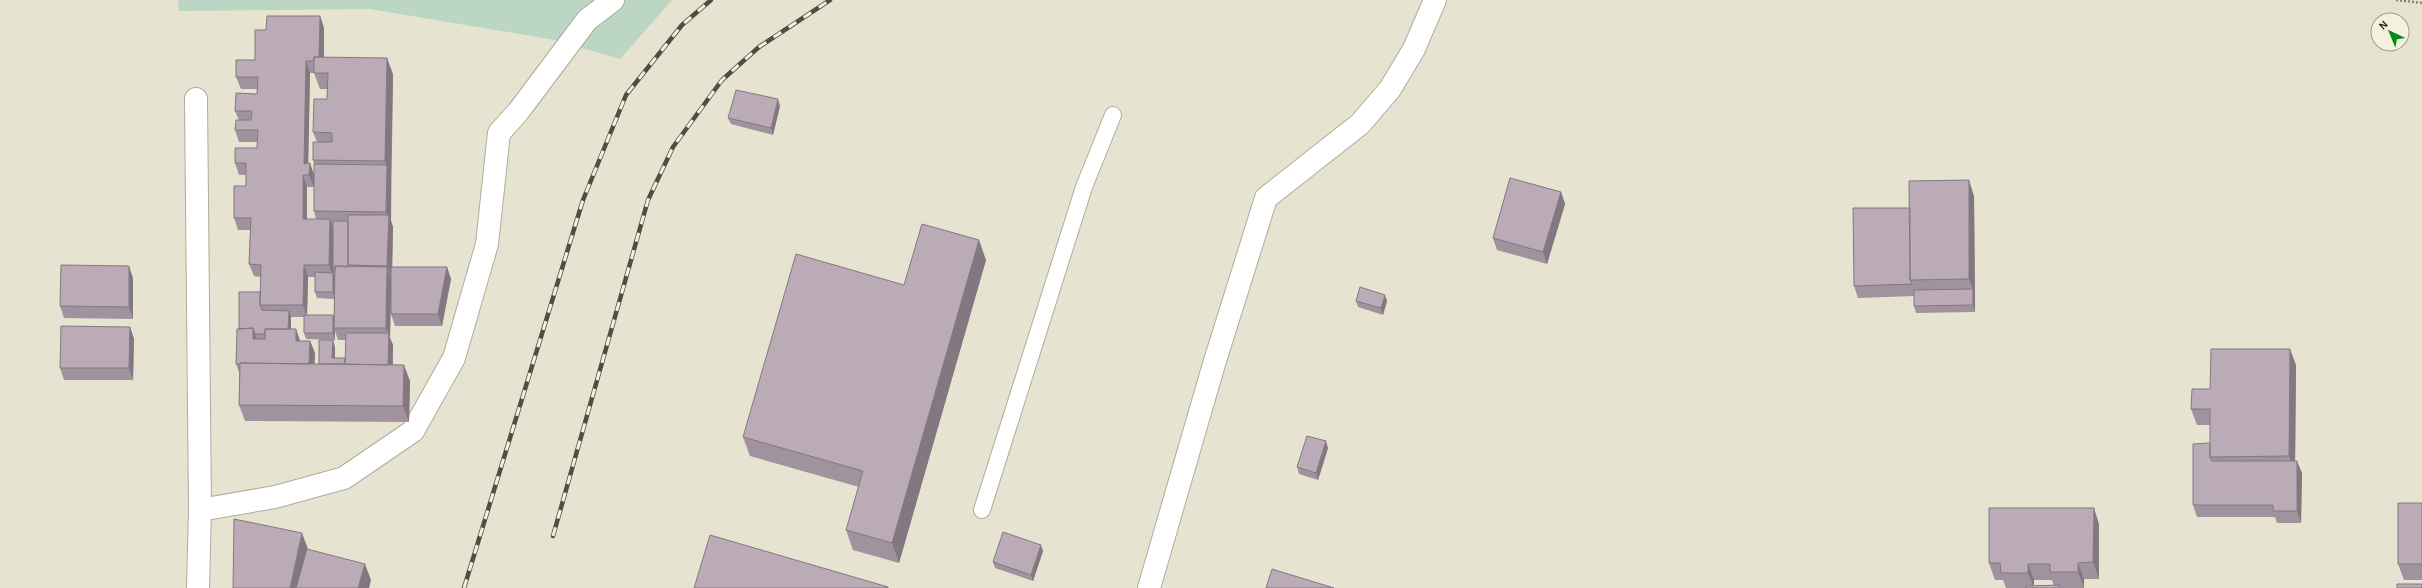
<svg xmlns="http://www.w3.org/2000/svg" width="2422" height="588" font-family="'Alegreya Sans',sans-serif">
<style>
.grass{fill:#bbd6c2}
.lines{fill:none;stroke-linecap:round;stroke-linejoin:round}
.lane-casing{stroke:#afac9b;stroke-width:18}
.street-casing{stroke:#afac9b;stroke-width:24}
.path{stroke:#858377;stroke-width:2.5;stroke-dasharray:2 2;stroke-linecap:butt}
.lane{stroke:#fff;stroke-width:16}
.street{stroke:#fff;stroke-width:22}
.rail-casing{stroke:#4f4e45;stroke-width:4.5}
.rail{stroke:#f4f1de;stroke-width:3;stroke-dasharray:9;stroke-linecap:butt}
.wall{fill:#a1939d;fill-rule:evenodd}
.shaded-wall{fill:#837880}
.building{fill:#bbabb7;stroke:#837880}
</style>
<rect width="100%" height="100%" fill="#e6e3d1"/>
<path class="grass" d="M178,0H672L620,59L555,40L370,9L179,11Z"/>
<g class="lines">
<defs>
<path id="lane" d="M982,510L1084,187L1113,115"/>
<path id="street" d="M196,99L200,510L198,588
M200,510L275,497L344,478L413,431L454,358L487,244L499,133L518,112L587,20L613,0
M1149,588L1214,364L1266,198L1360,124L1390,89L1414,49L1435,0"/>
</defs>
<use href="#lane" class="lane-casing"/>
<use href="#street" class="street-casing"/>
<path class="path" d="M2396,0L2422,3"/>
<use href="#lane" class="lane"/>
<use href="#street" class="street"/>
<defs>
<path id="rail" d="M553,536L648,200L673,147L722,80L759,47L830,0
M464,588L583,200L626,95L682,25L711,0"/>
</defs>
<use href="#rail" class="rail-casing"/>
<use href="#rail" class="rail"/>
</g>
<path class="wall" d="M320,16L324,28V57L393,74L391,221L393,227L392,267H447L451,279L442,326H395L391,314V292L390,338L393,345V365L410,381L409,422L245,421L239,405L240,375L236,364L239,329L260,292L261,277L254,276L249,264L250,230H238L234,218L246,186V175H239L235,163L257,148L258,142H239L235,130L239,120L235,111L257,94L258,89H241L236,77L255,60L266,30ZM310,73H314L320,89H328L327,99L313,132L317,142L313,160L314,164V211L316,219H307V187H314V175L310,163H308ZM308,277H315V292L317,298L334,299V319L333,315H307ZM291,317H304V333L306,339L335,340V331L338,340H346L345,359V358H335V347L319,364H314L315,353L310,341H300L296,329H291Z
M780,106L773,135L731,124L728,118Z
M1561,192L1565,204L1547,264L1497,250L1493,238Z
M1974,196L1975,312L1916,313L1914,306V296L1858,298L1854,286L1910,208Z
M986,260L899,563L853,550L846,530L859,487L750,456L743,437L904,285Z
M133,278V319L64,318L60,306Z
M1356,301H1387L1383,315L1358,307Z
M130,327L134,339L133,380H64L60,368Z
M2296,365L2295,461L2302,473L2301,523H2277L2275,517H2197L2193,505L2210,443V425H2197L2191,409L2210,389Z
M1328,448L1318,480L1299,474L1297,467Z
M2422,503V580H2404L2398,564Z
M2099,524V579H2084V588H2006L2003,580H1995L1989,563ZM2034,580H2052L2054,586H2034Z
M1043,551L1033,581L995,568L993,562Z"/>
<path class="shaded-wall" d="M320,16L324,28V73L319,61Z
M387,58L393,74L391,177L385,161Z
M306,61L310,73L308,176L304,164Z
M778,99L780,106L773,135L771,128Z
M310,163L314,175V187L309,175Z
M387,165L391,177V221L393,227L392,278L387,266L388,218L386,212Z
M303,175L307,187V231L303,219Z
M1969,180L1974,196L1975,295L1969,279Z
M1561,192L1565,204L1547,264L1543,252Z
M330,219L334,231L333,271L335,279V299L333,292V276L329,265Z
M979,240L986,260L899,563L892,543Z
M304,265L308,277L307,317L303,305Z
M129,266L133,278V319L129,307Z
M387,267L391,279L390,338L393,345L392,379L388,367L389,335L386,328Z
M447,267L451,279L442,326L438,314Z
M1973,289L1975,295V312L1973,305Z
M1385,295L1387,301L1383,315L1381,308Z
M289,311L291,317V341L288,335Z
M333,315L335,322L334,328L335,331V340L333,333Z
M130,327L134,339L133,380L129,368Z
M253,328L257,341L253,339Z
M296,329L300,341H296Z
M333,340L335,347V364L332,358Z
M310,341L315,353L314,377L309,364Z
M2290,349L2296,365L2295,473L2289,456Z
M404,365L410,381L409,422L403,406Z
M1326,441L1328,448L1318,480L1316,473Z
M2297,461L2302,473L2301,523L2297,511Z
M2094,508L2099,524V579L2093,562Z
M302,533L308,549L300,588H290Z
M1041,545L1043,551L1033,581L1031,575Z
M2078,563L2084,579V588L2078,572Z
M365,564L371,580L369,588H358Z
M2028,564L2034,580V588L2028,573Z"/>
<path class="building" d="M267,16H320L319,57H314V61H306L304,164L310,163L309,175H303V219H330L329,265H304L303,305H260L261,265L249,264L251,218H234V186H246V163H235V148H257L258,130H235L236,120H251L252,111H235L236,93L257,94L258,77H236V60H255V30H266Z
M314,57L387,58L385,161L313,160V142H332V133L313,132L314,99H327L328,73H314Z
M736,90L778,99L771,128L728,118Z
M314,164L387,165L386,212L314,211Z
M1510,178L1561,192L1543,252L1493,238Z
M1969,180V279L1910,280L1909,181Z
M1853,208H1910V280L1912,284L1854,286Z
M348,215H389L387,266L348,265Z
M333,221H348V267L335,266V271H333Z
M922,224L979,240L892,543L846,530L863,471L743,437L796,254L904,285Z
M61,265L129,266V307L60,306Z
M335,266L387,267L386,328H334Z
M391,267H447L438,314H391Z
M315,272L333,273V292H315Z
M1360,287L1385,295L1381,308L1356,301Z
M1973,289V305L1914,306V290Z
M239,292H260V305L262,310L289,311L288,329H265V334H255L253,328L239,329Z
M304,315H333V333H304Z
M61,326L130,327L129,368H60Z
M253,328V339H265V329H296V341H310L309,364L240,363V364H236L237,329Z
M346,333H389L388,365L345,364Z
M319,340H333L332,358H345L344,364H319Z
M2211,349H2290L2289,456L2210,457V409H2191L2192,389H2210Z
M240,363L404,365L403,406L239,405Z
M1307,436L1326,441L1316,473L1297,467Z
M2210,443V457L2212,461H2297V511H2273V505H2193V444Z
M2398,503H2422V564H2398Z
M1989,508H2094L2093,562L2078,563V572H2050V564H2028V573H2001L2000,563H1989Z
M234,519L302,533L290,588H233Z
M1003,532L1041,545L1031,575L993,562Z
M710,535L888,587V588H694Z
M307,549L365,564L358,588H296Z
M1272,569L1334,588H1266Z
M2397,584H2422V588H2397Z
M2059,585V588H2026V586Z"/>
<g transform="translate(2390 32) rotate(316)"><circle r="19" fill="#f4f1de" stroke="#a19f91"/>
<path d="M0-3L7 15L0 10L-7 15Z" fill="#038c1a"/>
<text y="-6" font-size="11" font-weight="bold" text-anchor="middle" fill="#25241e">N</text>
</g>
</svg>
